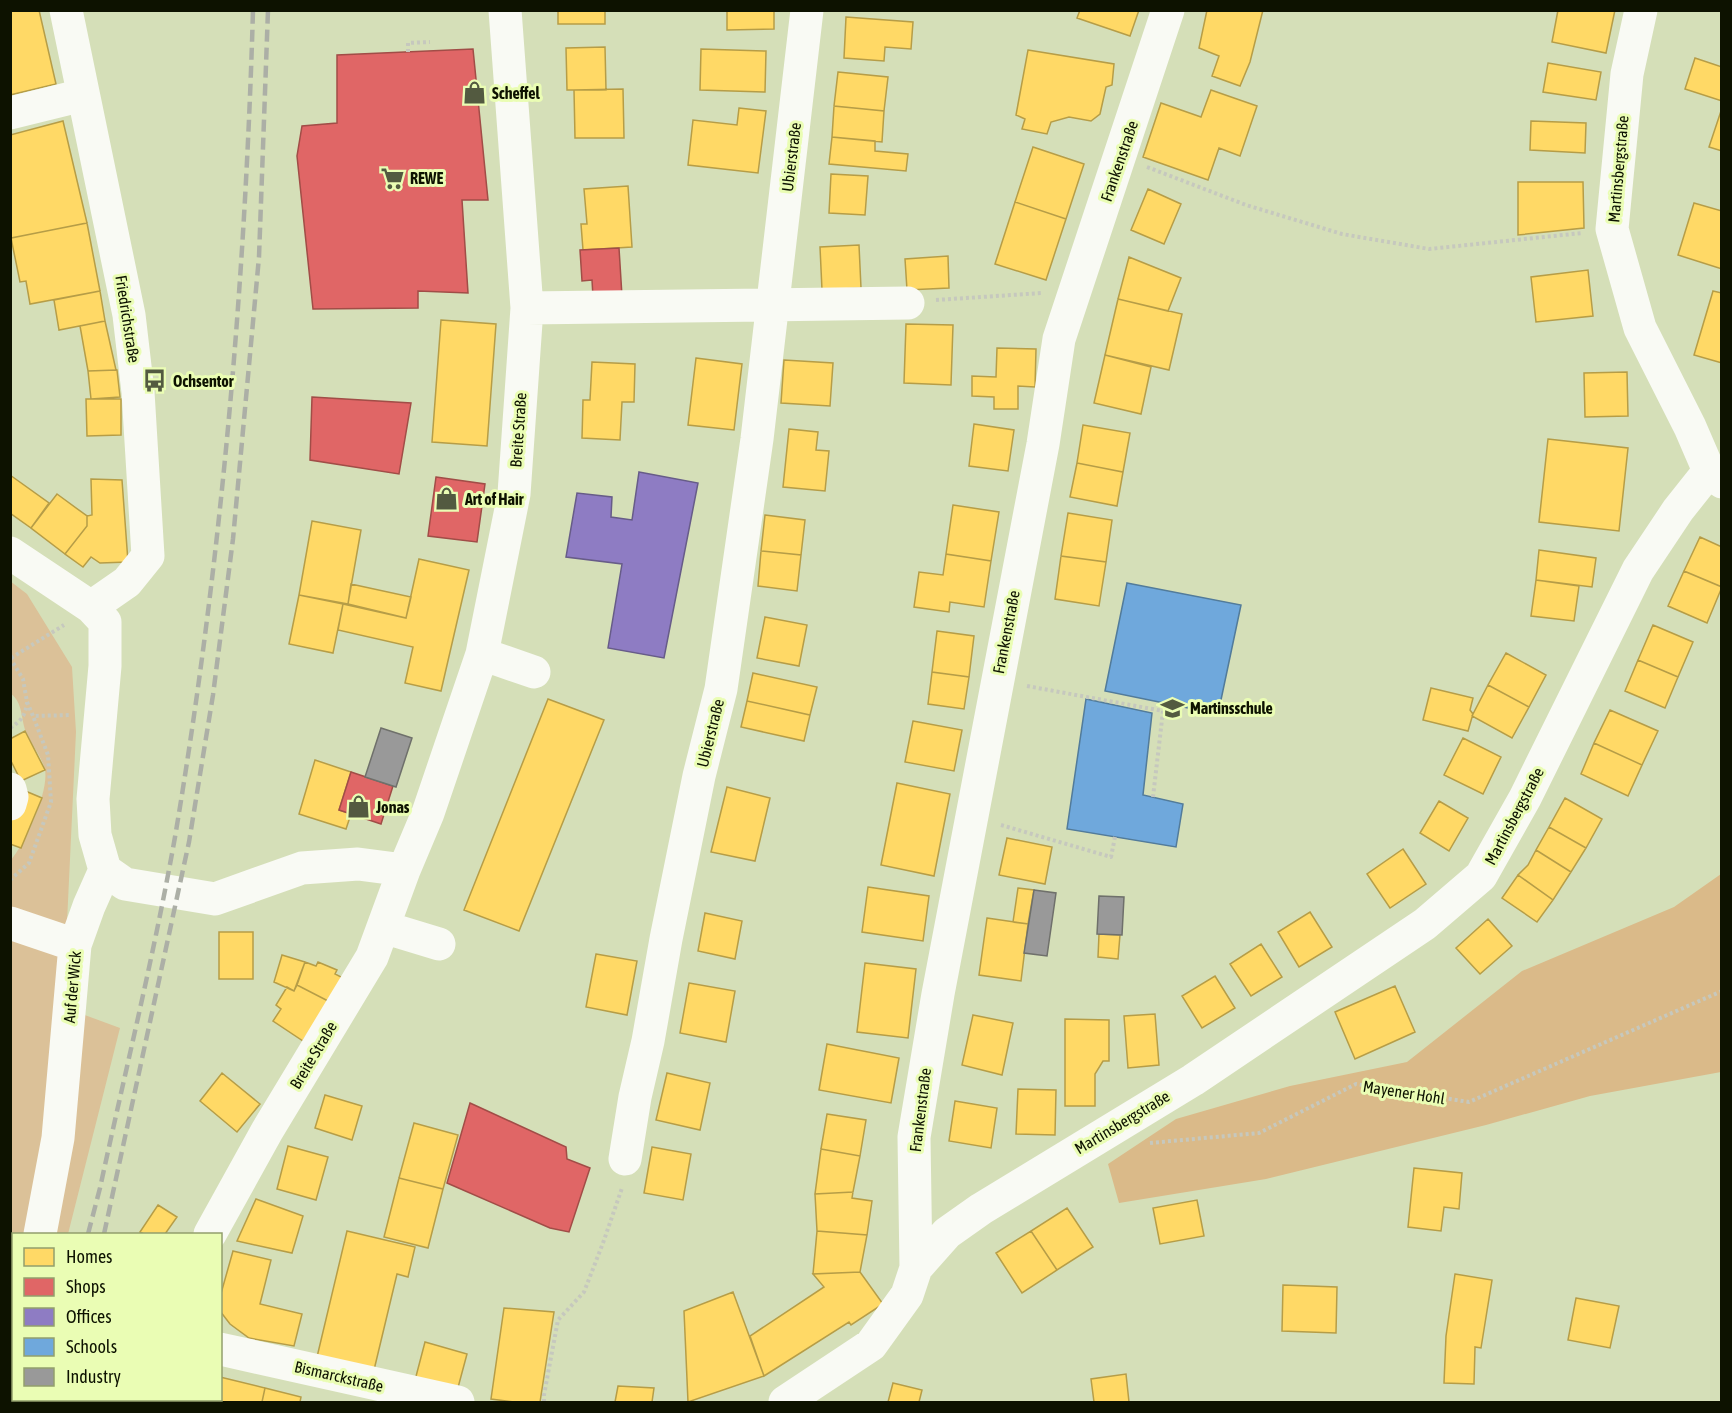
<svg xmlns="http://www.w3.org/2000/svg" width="1732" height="1413" font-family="'Asap Condensed',sans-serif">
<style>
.green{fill:#dbc198}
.forest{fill:#daba89}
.homes{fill:#ffd966;stroke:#b69d47;stroke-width:1.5}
.shops{fill:#e06666;stroke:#a14d47;stroke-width:1.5}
.offices{fill:#8e7cc3;stroke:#675c88;stroke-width:1.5}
.schools{fill:#6fa8dc;stroke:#527b9a;stroke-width:1.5}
.industry{fill:#999;stroke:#6f706b;stroke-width:1.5}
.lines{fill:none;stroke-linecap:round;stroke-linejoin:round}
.path{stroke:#c6c8be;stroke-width:4;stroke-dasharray:3 3;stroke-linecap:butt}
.minor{stroke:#f9faf4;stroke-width:33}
.rail{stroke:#acafa6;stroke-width:4.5;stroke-dasharray:12 6;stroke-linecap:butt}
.labels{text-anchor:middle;stroke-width:6;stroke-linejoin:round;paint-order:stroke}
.poi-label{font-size:16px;font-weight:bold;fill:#0d1200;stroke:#eafdb4;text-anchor:start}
.street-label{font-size:16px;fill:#0d1200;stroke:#eafdb4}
</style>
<rect width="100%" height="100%" fill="#d5dfb8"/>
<path class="green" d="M10,581L27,594L72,667L76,732L63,1007L120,1028L68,1234H14L13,1311L10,1310L11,860C25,843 49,792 45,770C42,757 31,744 26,732C21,720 23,702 11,694Z"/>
<path class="forest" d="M1721,874V1072L1590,1096L1486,1125L1266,1179L1119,1203L1108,1164L1176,1119L1290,1086L1407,1062L1522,971L1674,907Z"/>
<path class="homes" d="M10,10H39L56,84L10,95Z
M558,10H605V24H558Z
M727,10H774V29L727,30Z
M1080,10H1139L1130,36L1077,18Z
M1207,10H1263L1250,62L1240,86L1212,76L1219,56L1199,48Z
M1558,10H1615L1606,53L1552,42Z
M846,17L913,22L911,49L885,47L884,61L844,58Z
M605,47L606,90H567L566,48Z
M701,49L766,51L765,92L700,90Z
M1028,50L1114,64L1112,85L1106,87L1100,114L1091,121L1069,117L1051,122L1047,134L1022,129L1025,119L1016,115Z
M1695,58L1722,67V101L1685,89Z
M1548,63L1601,72L1596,100L1543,92Z
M838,72L888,77L884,111L834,106Z
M623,89L624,138H575L574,90Z
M1211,90L1257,106L1240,156L1219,148L1208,180L1143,157L1161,103L1201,117Z
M834,106L884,111L882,142L832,137Z
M739,108L766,111L758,173L688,165L693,120L737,125Z
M1722,108V151L1709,147Z
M63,121L87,223L11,238L10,135Z
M1531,121L1586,123L1585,153L1530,150Z
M832,137L875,141V151L908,154L906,171L829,164Z
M1033,147L1084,164L1066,219L1015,202Z
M831,174L868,176L865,215L829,213Z
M1518,182H1583L1584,228L1518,235Z
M628,186L632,247L583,250L581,224H587L584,189Z
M1148,189L1181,204L1164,244L1131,230Z
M1015,202L1066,219L1046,280L995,264Z
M1694,203L1722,211V269L1678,255Z
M87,223L100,291L30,304L26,281L20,282L11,238Z
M859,245L861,288L822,290L820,247Z
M948,256L949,288L907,290L905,259Z
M1129,257L1181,278L1168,311L1118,299Z
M1588,270L1593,316L1536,322L1531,277Z
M100,291L105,321L59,330L54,300Z
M1713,291L1722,293V363L1694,355Z
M1118,299L1182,314L1169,370L1105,355Z
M441,320L496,324L487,446L432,442Z
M105,321L116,370L88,371L80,326Z
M906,324L953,325L951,385L904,383Z
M997,348L1036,349L1035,387L1018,386V409H994V397L972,396V376L996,377Z
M1105,355L1151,367L1141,414L1094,403Z
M696,358L742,364L734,430L688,425Z
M784,360L833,363L830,406L781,403Z
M592,362L635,364L634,402H622L620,440L582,438L583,400H590Z
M117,370L120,397L91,399L88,371Z
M1627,372L1628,416L1585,417L1584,373Z
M86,399H121V435L87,436Z
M974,424L1014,430L1008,471L969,466Z
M1083,425L1130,433L1123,472L1077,463Z
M789,429L818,432L816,450L829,451L825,491L783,487Z
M1548,439L1628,448L1619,531L1539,522Z
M1077,463L1123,472L1117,506L1070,497Z
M10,475L49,503L31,528L10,513Z
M91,479L122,480L128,562L100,563L91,557L83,567L65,554L87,526V516L92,515Z
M57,494L87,516V526L65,554L31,528Z
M953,505L999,512L991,561L946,554Z
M1068,513L1112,520L1106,562L1061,556Z
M765,515L805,520L801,555L761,551Z
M312,521L361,530L348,604L299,595Z
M1700,537L1722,547V587L1684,571Z
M1539,550L1596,558L1592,587L1536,580Z
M761,551L801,555L797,591L758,586Z
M946,554L991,561L984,607L950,602L949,612L914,607L919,572L943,575Z
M1061,556L1106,562L1099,606L1055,599Z
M419,559L469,570L441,691L405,683L413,647L338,630L343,604L406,618Z
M1684,571L1722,587L1707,623L1668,606Z
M1536,580L1579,586L1574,621L1531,616Z
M351,584L411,597L406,618L348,604Z
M299,595L343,604L333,653L289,644Z
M765,617L807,625L799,666L757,658Z
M1653,625L1693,642L1678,677L1638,660Z
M937,631L974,636L969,677L932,672Z
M1506,653L1546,675L1529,707L1488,685Z
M1638,660L1678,677L1665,708L1625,691Z
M932,672L969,677L964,709L928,704Z
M753,673L817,687L810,715L747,701Z
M1488,685L1529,707L1512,738L1472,716Z
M1431,688L1473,698L1470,710L1473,714L1468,731L1423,720Z
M548,699L604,720L519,931L464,910Z
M747,701L810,715L804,741L741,727Z
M1610,710L1658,731L1642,765L1594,743Z
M913,721L962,730L954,771L905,762Z
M25,731L45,770L21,781L10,759V739Z
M1463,738L1501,757L1483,794L1444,775Z
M1594,743L1642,765L1628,796L1581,774Z
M315,760L351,772L339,810L351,814L346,829L299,814Z
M897,783L950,794L934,876L881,865Z
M727,787L770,798L755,861L711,852Z
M23,790L42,798L21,848L10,844V820Z
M1565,798L1602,819L1586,848L1549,827Z
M1439,801L1468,818L1449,851L1420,833Z
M1549,827L1586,848L1571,872L1536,850Z
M1007,838L1052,847L1045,884L999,875Z
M1403,849L1426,884L1390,908L1367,874Z
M1536,850L1571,872L1553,900L1518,875L1528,865Z
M1518,875L1553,900L1537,922L1502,898Z
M868,887L929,896L923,941L862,932Z
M1018,888L1034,890L1028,924L1013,922Z
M1310,912L1332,947L1299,967L1278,932Z
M705,913L742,921L735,959L698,951Z
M987,918L1028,924L1021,981L979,975Z
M1488,919L1512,946L1480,974L1456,948Z
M219,932H253V979H219Z
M1099,934L1120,935L1118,959L1098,957Z
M1261,944L1282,977L1251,996L1230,964Z
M596,954L637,961L627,1015L586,1007Z
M282,955L305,962L294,991L274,982Z
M305,962L316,966L318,962L337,970L335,974L345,979L330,1002L297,985Z
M865,963L916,969L908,1038L857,1032Z
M1215,976L1235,1008L1202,1028L1182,996Z
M689,983L735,991L726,1042L680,1033Z
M297,985L330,1002L303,1041L273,1021L281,1009L276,1005L287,987L294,991Z
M1395,986L1415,1032L1355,1059L1335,1012Z
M1155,1014L1159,1065L1128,1068L1124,1016Z
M973,1015L1013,1023L1002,1075L962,1065Z
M1065,1019L1109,1020V1061H1103L1095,1074V1106H1065Z
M827,1044L899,1058L891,1103L819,1090Z
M222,1073L260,1104L237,1132L200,1101Z
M667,1073L710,1083L700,1130L656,1120Z
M1018,1089L1056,1090L1055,1135L1016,1134Z
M325,1095L362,1106L352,1140L315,1128Z
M955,1101L997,1108L991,1148L949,1141Z
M827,1114L866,1120L860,1156L821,1149Z
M414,1123L458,1135L443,1189L399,1178Z
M288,1146L328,1157L316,1200L277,1189Z
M652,1147L691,1154L683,1200L644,1193Z
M821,1149L860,1156L853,1192L815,1194Z
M1414,1168L1462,1173L1459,1209L1444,1207L1441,1231L1408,1227Z
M399,1178L443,1189L428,1248L384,1237Z
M853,1192L852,1198L872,1201L867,1235L817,1231L815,1194Z
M256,1199L303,1216L292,1253L237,1241Z
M1197,1200L1204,1236L1160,1244L1153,1208Z
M158,1205L177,1217L165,1234H144L140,1232Z
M1067,1208L1093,1247L1057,1270L1031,1231Z
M347,1231L415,1247L408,1277L397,1274L374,1370L317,1357Z
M817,1231L867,1235L860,1272L813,1274Z
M1031,1231L1057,1270L1022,1293L996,1253Z
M233,1251L271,1260L260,1304L302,1314L294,1346L249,1338L230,1324L220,1311V1297Z
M860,1272L883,1304L851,1325L849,1322L764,1376L750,1336L824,1287L813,1274Z
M1455,1274L1492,1280L1481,1348L1475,1347L1474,1384L1444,1383L1446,1336Z
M1283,1285L1337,1287L1336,1333L1282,1331Z
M733,1292L764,1376L688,1402L684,1311Z
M1576,1298L1619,1306L1610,1348L1568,1340Z
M504,1308L554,1312L540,1402H514L491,1399Z
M425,1342L467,1354L456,1395L414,1384Z
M1126,1374L1129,1402H1094L1091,1379Z
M220,1377L265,1388L262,1402H197L198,1400H220Z
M893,1383L922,1390L919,1402H888Z
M618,1386L654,1388L652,1402H615Z
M265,1388L301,1397L300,1402H262Z
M107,1400H160V1402H107Z"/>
<path class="shops" d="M473,49L488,200H462L468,293L418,291V308L313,309L297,156L302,126L337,123V55Z
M619,248L622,296L593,297L592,280L582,281L580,250Z
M312,397L411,403L399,474L310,460Z
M436,477L485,484L477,542L428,536Z
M351,772L393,786L381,824L339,810Z
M470,1103L566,1147L567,1159L590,1168L569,1232L550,1228L447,1183Z"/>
<path class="offices" d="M639,472L698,483L664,658L608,648L622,564L566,557L577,493L612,497L611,517L632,520Z"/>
<path class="schools" d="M1127,583L1241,605L1218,714L1105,691Z
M1086,699L1152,713L1143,795L1183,804L1176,847L1067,829Z"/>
<path class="industry" d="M381,728L412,738L396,787L365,777Z
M1034,890L1056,893L1047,956L1024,953Z
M1099,896L1124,897L1122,935L1097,934Z"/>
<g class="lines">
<path class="path" d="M408,52V43L430,42
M1147,167L1246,205L1342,234L1429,249L1582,233
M936,300L1042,293
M10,658L23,679L27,702L33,716L71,715
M11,658L64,625
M1027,686L1163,711L1153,797
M10,728C21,721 25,716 27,703
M1001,825L1111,857L1115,837
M10,880L29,863L51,802L48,755L33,716
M1150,1143L1259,1133L1356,1084L1469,1102L1722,991
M544,1402V1395L558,1320L584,1292L603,1243L622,1188"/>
<path class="minor" d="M66,10L129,315L138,392L148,556L127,582L91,607
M1641,10L1627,74L1612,229L1640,328L1690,427L1709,471L1722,482
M10,113L83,95
M527,308L908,303
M10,553L91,607L105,622V666L93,799L95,835L105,870L89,906L75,945L58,1138L40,1234
M482,654L534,672
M10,789L12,797L10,804
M105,870L125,884L215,899L302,868L358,864L404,870
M10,923L75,945
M383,927L439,944
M625,1159L635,1097L648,1041L666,939L699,776L721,689L757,439L807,10
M210,1234L267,1131L372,957L404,870L428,813L482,654L514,494L527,308L505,10
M916,1268L914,1137L938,994L1043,444L1059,339L1168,10
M10,1341L14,1338
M220,1349L458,1402
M167,1402L168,1400
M785,1402L871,1345L907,1295L916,1268L947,1233L981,1209L1193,1080L1425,924L1481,876L1525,798L1638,570L1678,510L1709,471"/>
<path class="rail" d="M88,1234L100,1188C125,1072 154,955 175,837C221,564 245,287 253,10
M104,1234L189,842L213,695L233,539L259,257L268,10
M43,1402L44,1400
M61,1402L62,1400"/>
</g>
<defs>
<symbol id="shop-bare" viewBox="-9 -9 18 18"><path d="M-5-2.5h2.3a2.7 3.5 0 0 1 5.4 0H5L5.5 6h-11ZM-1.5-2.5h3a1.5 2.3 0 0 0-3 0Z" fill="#535a40" stroke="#eafdb4" stroke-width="2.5" paint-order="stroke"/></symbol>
<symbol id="supermarket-bare" viewBox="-9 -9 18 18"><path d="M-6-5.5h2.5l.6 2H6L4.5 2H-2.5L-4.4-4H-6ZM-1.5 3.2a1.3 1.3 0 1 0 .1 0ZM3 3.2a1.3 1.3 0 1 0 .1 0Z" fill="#535a40" stroke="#eafdb4" stroke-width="2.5" paint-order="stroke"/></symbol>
<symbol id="bus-bare" viewBox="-9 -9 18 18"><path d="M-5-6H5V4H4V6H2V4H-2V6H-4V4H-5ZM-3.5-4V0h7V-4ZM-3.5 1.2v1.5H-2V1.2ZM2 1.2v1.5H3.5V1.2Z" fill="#535a40" stroke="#eafdb4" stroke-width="2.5" paint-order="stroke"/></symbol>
<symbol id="school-bare" viewBox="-9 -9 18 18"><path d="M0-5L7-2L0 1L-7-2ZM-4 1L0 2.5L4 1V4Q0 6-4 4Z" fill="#535a40" stroke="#eafdb4" stroke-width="2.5" paint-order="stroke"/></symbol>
</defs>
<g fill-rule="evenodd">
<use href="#shop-bare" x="458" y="76" width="33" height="33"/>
<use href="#supermarket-bare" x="376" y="162" width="33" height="33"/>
<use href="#bus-bare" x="138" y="364" width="33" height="33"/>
<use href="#shop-bare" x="430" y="482" width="33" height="33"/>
<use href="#school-bare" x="1156" y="692" width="33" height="33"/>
<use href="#shop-bare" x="342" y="790" width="33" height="33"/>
</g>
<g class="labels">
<g class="poi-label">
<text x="492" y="99">Scheffel</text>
<text x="410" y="184">REWE</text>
<text x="173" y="387">Ochsentor</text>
<text x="465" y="505">Art of Hair</text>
<text x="1190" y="714">Martinsschule</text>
<text x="376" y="813">Jonas</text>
</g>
<g class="street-label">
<text transform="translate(791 157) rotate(-83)" y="6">Ubierstraße</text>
<text transform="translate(1119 161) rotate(-71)" y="6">Frankenstraße</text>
<text transform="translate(1618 169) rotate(-85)" y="6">Martinsbergstraße</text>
<text transform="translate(128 319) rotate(81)" y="6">Friedrichstraße</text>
<text transform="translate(518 430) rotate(-86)" y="6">Breite Straße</text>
<text transform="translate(1006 632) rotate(-79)" y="6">Frankenstraße</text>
<text transform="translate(710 733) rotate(-76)" y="6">Ubierstraße</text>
<text transform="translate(1514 816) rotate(-62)" y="6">Martinsbergstraße</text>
<text transform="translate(72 987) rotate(-85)" y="6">Auf der Wick</text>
<text transform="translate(313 1055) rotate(-59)" y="6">Breite Straße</text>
<text transform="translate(1404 1092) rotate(9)" y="6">Mayener Hohl</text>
<text transform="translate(920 1110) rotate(-83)" y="6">Frankenstraße</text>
<text transform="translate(1122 1122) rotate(-31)" y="6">Martinsbergstraße</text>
<text transform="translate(339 1376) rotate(13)" y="6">Bismarckstraße</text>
</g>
</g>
<rect width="1732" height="1413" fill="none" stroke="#0d1200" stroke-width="24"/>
<rect x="12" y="1233" width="210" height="168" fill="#eafdb4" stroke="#929f6c" stroke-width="1.5"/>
<rect x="24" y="1248" width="30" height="18" fill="#ffd966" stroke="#929f6c" stroke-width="1.5"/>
<text x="66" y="1263" font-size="18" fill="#0d1200">Homes</text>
<rect x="24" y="1278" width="30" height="18" fill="#e06666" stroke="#929f6c" stroke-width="1.5"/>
<text x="66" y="1293" font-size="18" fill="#0d1200">Shops</text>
<rect x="24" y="1308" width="30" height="18" fill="#8e7cc3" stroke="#929f6c" stroke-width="1.5"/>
<text x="66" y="1323" font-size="18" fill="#0d1200">Offices</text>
<rect x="24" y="1338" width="30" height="18" fill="#6fa8dc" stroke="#929f6c" stroke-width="1.5"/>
<text x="66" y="1353" font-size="18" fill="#0d1200">Schools</text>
<rect x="24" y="1368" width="30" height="18" fill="#999999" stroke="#929f6c" stroke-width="1.5"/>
<text x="66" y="1383" font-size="18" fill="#0d1200">Industry</text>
</svg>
